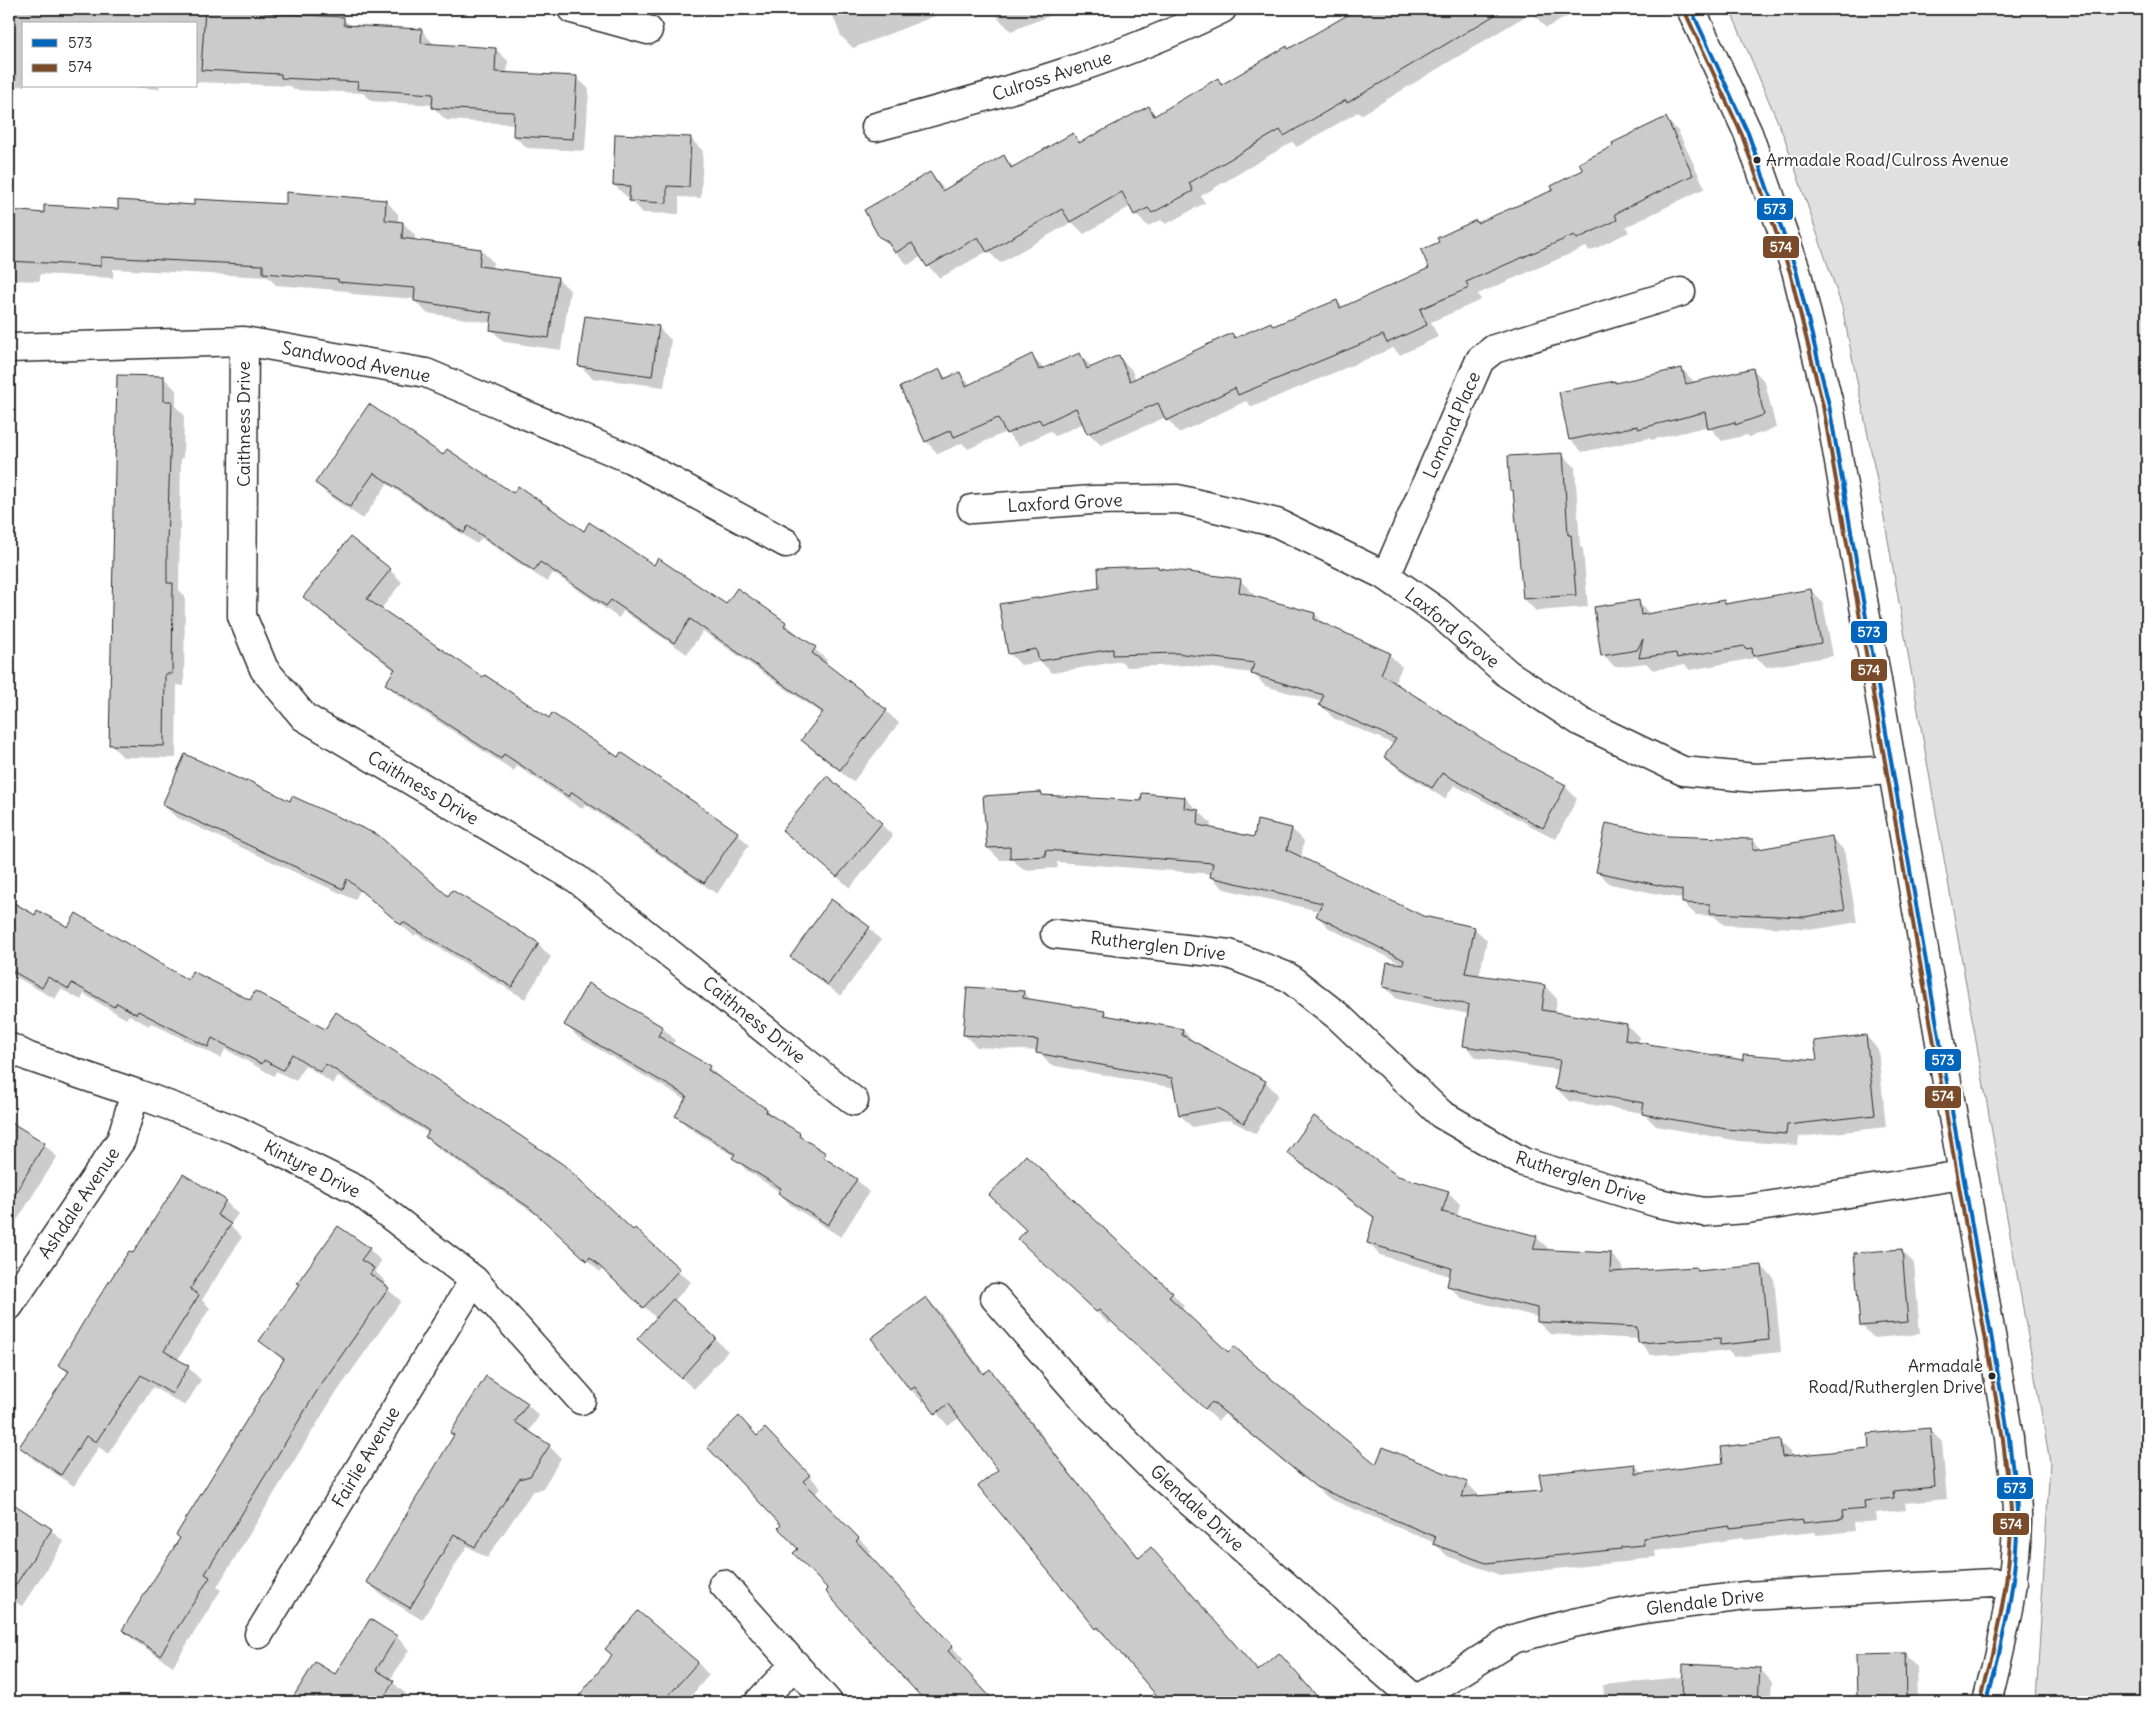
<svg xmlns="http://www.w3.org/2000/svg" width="2156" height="1711" font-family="Delius,sans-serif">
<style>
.green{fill:#e0e0e0;stroke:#868686}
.shadow{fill:#0003}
.building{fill:#cbcbcb;stroke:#2b2b2b}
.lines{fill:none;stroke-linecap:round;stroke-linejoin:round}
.minor-casing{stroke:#2b2b2b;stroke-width:31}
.minor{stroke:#fff;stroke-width:28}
.bus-1-casing{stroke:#fff;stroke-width:8}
.bus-2-casing{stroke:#fff;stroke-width:8}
.bus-1{stroke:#0065bd;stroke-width:4}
.bus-2{stroke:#7a4b2a;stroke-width:4}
.bus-dot{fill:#2b2b2b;stroke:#fff;stroke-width:2}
.labels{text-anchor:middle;stroke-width:4;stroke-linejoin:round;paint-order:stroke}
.bus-label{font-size:17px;fill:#2b2b2b;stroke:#fff;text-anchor:start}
.street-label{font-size:18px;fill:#2b2b2b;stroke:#fff}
.line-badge{stroke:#fff;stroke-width:2}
.badge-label{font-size:14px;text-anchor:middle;font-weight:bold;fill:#fff}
</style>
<rect width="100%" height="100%" fill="#fff"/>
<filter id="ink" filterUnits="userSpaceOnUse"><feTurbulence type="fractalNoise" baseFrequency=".02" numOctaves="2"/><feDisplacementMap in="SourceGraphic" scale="10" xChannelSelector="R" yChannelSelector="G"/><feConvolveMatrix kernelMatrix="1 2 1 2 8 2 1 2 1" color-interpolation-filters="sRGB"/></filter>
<g filter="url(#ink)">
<path class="green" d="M1730,9H2147V1702H2036L2050,1462L1881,500L1842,307L1785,139Z"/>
<path class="shadow" d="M127,9L264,11L268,14L343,19L351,26L421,30L433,43V45L496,49L508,61L507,73L576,77L589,89L585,151L527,148L514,136L515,124L446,120L433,107L434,105L371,101L363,93L294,90L291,86L196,82V24H24V86L9,87V12L59,10L127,13Z
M830,9H953L853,48L841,36Z
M995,9H1067L1011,31L998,18Z
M1359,9H1581L1546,28L1532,12L1361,115L1358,112L1297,147L1292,142L1201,196L1205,203L1166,224L1161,220L1148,226L1135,214L1131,206L1084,234L1072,222L1000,263L988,251L940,278L928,266L922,256L908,265L880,236L930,173L945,190L1003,156L1015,168L1073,134L1082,143L1148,108L1157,116L1217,80L1223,85L1289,51Z
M113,86H160L159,89Z
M1666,119L1678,131L1705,188L1626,227L1629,232L1590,251L1586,247L1478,294L1481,300L1431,322L1438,337L1400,355L1393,348L1252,407L1246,401L1179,433L1166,417L1101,445L1088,433L1084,423L1055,436L1050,431L1019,446L1006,432L968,449L962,443L938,454L926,441L940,371L948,379L960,374L971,385L1031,356L1044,368L1080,355L1092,367L1119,357L1131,369L1136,380L1232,334L1237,339L1271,324L1274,327L1337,301L1344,308L1430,268L1478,224L1555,191Z
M691,139L703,151L701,198L679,197V214L643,213L631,200V197H627L614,185Z
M386,201L398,214V222L403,223L415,235V241L481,250L493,262L492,269L557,278L570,290L561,350L504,342L491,329L492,323L427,313L415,301V299L352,294L348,291L276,285L268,277L113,269V278L40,274V281L9,280V212L45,214L195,206Z
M658,327L671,340L664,387L592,378L580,365Z
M1682,369L1695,383L1753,369L1765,382L1776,428L1749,437L1747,435L1722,441L1709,426L1651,440L1649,438L1582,452L1570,439L1614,382L1617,384Z
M164,378L176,390V407L184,415L183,458H181L179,590L185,596L184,686L177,685L176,758L123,757L111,745Z
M1562,454L1575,467L1580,546L1583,549L1588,607L1536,611L1524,599L1515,493L1511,490Z
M443,456L726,606L785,623L827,660L825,664L886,711L899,723L853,782L815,752L803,740L822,714L703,631L687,654L623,611L619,618L553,573L547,582L481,538L477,544L387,484L363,519L328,495L316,483Z
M1157,567L1160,570L1240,580L1253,593L1252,597L1315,614L1327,626L1389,654L1402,667L1394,684L1505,754L1565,786L1577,799L1556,839L1454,785L1445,799L1398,769L1386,757L1394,744L1333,718L1321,705L1322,702L1265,686L1253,673L1189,665L1127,667L1121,661L1052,673L1041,662L1021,665L1009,653L1100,589Z
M390,570L402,582L381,609L484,678L737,833L749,845L717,894L585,804L582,809L517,766L514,771L399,696L386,684L395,671L317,609L304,597Z
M1811,590L1823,603L1833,656L1767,667L1755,658L1690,670L1685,665L1653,670L1646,663L1615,667L1603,655L1638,602L1651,615L1724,601L1728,605Z
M1041,794L1044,796L1142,803L1185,798L1211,823L1210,829L1255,839L1292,829L1304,841L1301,858L1422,917L1474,928L1487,940L1479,977L1545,986L1557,999L1555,1013L1627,1025L1639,1037L1638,1044L1744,1062L1818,1061L1866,1036L1878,1049L1886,1127L1799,1137L1798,1145L1739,1141L1656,1126L1643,1113L1569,1101L1556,1088L1559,1070L1477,1058L1465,1046L1469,1014L1397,999L1384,986L1404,965L1329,928L1317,916L1319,911L1224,889L1211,877L1212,874L1057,862L1058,868L1024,870L1013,860H1000L988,848Z
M163,805L448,898L452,891L538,944L551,957L525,999L416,934L414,936L360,890L355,900L176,817Z
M881,824L893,836L850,888L784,830Z
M1832,838L1844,850L1857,922L1817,929L1724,925L1714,916L1696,915L1683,903V899L1610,884L1597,871L1753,840L1762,850Z
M9,901L35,916L69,928L188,982L633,1232L691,1282L674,1301L728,1351L694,1389L651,1351L657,1319L604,1268L600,1272L544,1220L439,1149L427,1137L429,1134L338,1076L333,1084L305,1065L296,1081L276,1071L274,1076L225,1049L221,1058L151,1023L149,1026L129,1015L126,1019L84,994L81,1000L61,989L55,999L9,973Z
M869,928L881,940L841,996L804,969L791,957Z
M589,985L663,1028L675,1040L672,1045L710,1068L722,1080L767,1110L778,1122L799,1134L837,1167L857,1180L869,1192L841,1237L792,1206L779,1193L780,1192L746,1170L735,1157L689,1128L676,1116L686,1100L578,1037L566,1025Z
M1023,992L1031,1000L1104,1012L1109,1017L1183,1030L1195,1043L1266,1082L1278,1095L1256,1134L1230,1120L1192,1127L1180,1115L1175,1088L1050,1065L1038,1051L977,1047L964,1035Z
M9,1122L44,1144L57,1157L9,1233Z
M1288,1153L1397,1177L1448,1192L1460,1204L1457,1217L1536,1237L1549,1249L1548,1251L1611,1254L1623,1267V1272L1696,1268L1700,1272L1761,1266L1774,1278L1781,1352L1734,1357L1728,1351L1651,1355L1639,1342V1339L1550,1334L1538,1322V1317L1461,1298L1448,1285L1450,1276L1380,1255L1368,1243L1375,1219L1301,1165Z
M225,1201L238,1214L230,1225L242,1237L202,1300L210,1308L177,1361L188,1367L201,1380L185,1406L153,1387L108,1454L99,1447L74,1486L33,1459L21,1447L69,1374L60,1365L134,1255Z
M369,1249L381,1261L375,1271L386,1282L383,1285L401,1301L332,1399L217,1587L221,1590L173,1666L136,1642L123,1630L181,1539L284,1361L261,1341Z
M1901,1250L1914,1263L1920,1334L1874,1338L1861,1325Z
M1032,1251L1172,1293L1184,1306L1181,1309L1228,1354L1257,1369L1376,1466L1467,1483L1479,1495L1478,1497L1543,1492L1635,1465L1644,1475L1724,1464L1779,1441L1792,1454V1457L1870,1449L1929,1429L1942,1442L1947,1499L1905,1503L1906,1510L1876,1513L1877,1521L1854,1523L1855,1531L1817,1535L1814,1532L1744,1540L1742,1538L1655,1551L1656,1557L1633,1559V1561L1500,1575L1447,1556L1435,1543L1330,1499L1225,1414L1218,1421L1112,1321L1109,1324Z
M926,1299L939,1311L985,1374L990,1371L1002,1383L1082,1488L1140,1558L1259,1672L1279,1654L1322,1702H1162L1110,1640L1096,1628L1000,1470L960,1417L948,1426L926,1400L923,1402L911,1390L873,1338Z
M527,1404L539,1416L528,1433L549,1446L561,1458L543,1488L532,1492L487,1558L467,1546L422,1620L380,1594L368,1582L455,1436L451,1432Z
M757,1437L778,1442L821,1488L815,1494L871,1551L868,1554L964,1660L959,1664L994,1702H928L827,1592L830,1589L783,1526Z
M12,1505L51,1530L64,1542L22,1606L9,1598V1509Z
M370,1620L397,1637L409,1650L390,1680L406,1694L401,1702H291L316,1664L335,1676Z
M1904,1654L1917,1666L1918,1702H1859L1858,1655Z
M613,1656L697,1662L709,1675L686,1702H576Z
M1760,1669L1772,1682L1771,1702H1605L1603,1685Z"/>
<path class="building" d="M205,9L265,10V13L344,17V25L422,29L421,43L496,48L495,72L577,76L573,139L513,136L514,112L432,108L433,94L357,89L358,82L281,78V74L201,70Z
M1358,9H1505L1347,103L1346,100L1284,136L1280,130L1189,183L1193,191L1152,213L1148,208L1134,215L1122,192L1070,222L1062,209L987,252L978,237L927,267L912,243L895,253L887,241L879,237L864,210L930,172L942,191L1004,155L1011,168L1073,133L1079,143L1149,106L1154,116L1218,78L1221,85L1287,46L1288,49Z
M1666,117L1693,175L1632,205L1615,214L1617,220L1577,239L1574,235L1466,282L1469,288L1420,309L1427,325L1387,343L1383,335L1238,395L1235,388L1166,421L1158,403L1087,434L1076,408L1042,424L1039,419L1006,434L998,418L954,437L951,430L925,442L900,387L940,369L944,379L960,372L966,386L1032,354L1039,370L1080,353L1087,369L1119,355L1130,381L1232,333L1235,338L1271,322L1273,326L1337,300L1340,308L1429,268L1421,250L1439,242L1437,238L1476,220L1477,223L1553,190L1551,186L1583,170L1579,163L1613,146L1612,143Z
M615,134L691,137L689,187L667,186V203L629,201L630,186L613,185Z
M286,192L386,200L385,220L403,222L402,238L481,249L479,266L558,277L549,338L490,330L492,313L414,301L415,288L338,282V279L263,273V265L101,257V266L9,261V210L44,213V205L118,209V200L194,205V199L286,204Z
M585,316L659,326L652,376L578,366Z
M1682,368L1686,384L1753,368L1764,415L1735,425V422L1708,429L1705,412L1638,429L1637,426L1569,440L1559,392L1615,381V383Z
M117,375L164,376V401H172L167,542V583H173L172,674H165L164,746L109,745Z
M369,404L443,455L447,449L513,493L518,486L584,531L589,522L654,565L658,558L726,604L737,588L786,622L784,626L816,647L812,653L887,710L840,770L801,740L823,712L690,619L674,643L611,600L606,606L540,562L534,571L468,526L464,533L374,473L350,507L315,483Z
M1563,453L1568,535H1571L1576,595L1523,599L1513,490H1510L1508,456Z
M350,537L391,569L367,599L483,677L485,675L549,718L552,713L618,757L621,752L738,832L704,883L572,792L569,797L504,754L501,759L385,684L395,669L303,597Z
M1158,566V568L1241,579L1239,592L1315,613L1314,619L1390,653L1381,674L1505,753L1566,785L1543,828L1442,773L1432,788L1384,757L1396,739L1319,705L1324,695L1251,674L1254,663L1176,653L1113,655V649L1039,661L1036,649L1008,654L999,604L1099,588L1098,568Z
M1811,589L1821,643L1753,656L1752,648L1745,649L1744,646L1677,658L1676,653L1639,658L1643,639L1637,650L1601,656L1594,607L1639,600L1641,615L1724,600L1725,604Z
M185,754L246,782L247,780L290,801L292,796L378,835L448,896L452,890L539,943L512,987L403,922L401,925L347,879L343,889L162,805Z
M827,776L882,823L837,877L782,830Z
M1041,792L1042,795L1141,801L1142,793L1185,797L1184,808L1199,810L1198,825L1254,837L1257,820L1292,828L1287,850L1423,916L1475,927L1465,973L1545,985L1542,1010L1627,1024L1625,1040L1743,1060V1054L1817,1060L1814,1041L1866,1035L1875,1115L1787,1125L1786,1134L1726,1129L1642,1114L1644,1103L1555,1089L1560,1060L1463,1046L1469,1005L1383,987L1387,962L1403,964L1404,960L1316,916L1322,903L1210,877L1213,863L1045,850L1046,856L1010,858V847L987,848L983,796Z
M1606,823L1668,836L1753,839V850L1832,836L1845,910L1804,917L1710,913V904L1682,903V890L1596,872Z
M831,899L870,927L828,985L790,957Z
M9,900L35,915L37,910L68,927L76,913L188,980L192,971L250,1000L255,991L325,1029L336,1012L564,1165L633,1230L635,1228L680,1269L643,1308L590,1257L587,1261L530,1208L425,1137L429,1131L326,1064L320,1072L292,1054L283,1070L264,1060L262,1064L212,1038L208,1047L138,1011L136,1014L117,1003L114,1007L72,983L69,989L48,977L42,988L9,969Z
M588,983L663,1027L658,1036L710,1066L708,1070L767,1109L766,1112L800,1133L799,1136L826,1153L823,1157L857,1179L828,1225L778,1193L781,1188L732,1158L735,1154L675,1116L687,1096L564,1025Z
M967,987L1024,991L1023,998L1105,1011L1104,1015L1183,1029L1182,1035L1266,1081L1244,1123L1217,1108L1179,1115L1172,1078L1036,1053L1038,1040L963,1035Z
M1314,1116L1398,1176L1449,1191L1442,1212L1537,1236L1533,1249L1611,1253L1610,1272L1696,1267L1697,1271L1762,1265L1769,1340L1720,1345V1338L1638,1343L1637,1327L1537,1322V1308L1447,1286L1451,1268L1367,1243L1374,1217L1287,1153Z
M9,1121L45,1143L9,1204Z
M1026,1155L1173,1293L1169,1297L1228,1352L1234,1346L1258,1368L1376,1464L1383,1447L1467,1482L1462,1497L1542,1491L1539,1474L1635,1464L1636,1474L1723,1463L1721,1447L1780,1440L1782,1457L1869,1448L1868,1434L1930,1428L1935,1487L1893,1491L1894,1498L1864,1501L1865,1509L1842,1511L1843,1519L1803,1523V1520L1730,1528V1526L1643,1538L1644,1545L1621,1547V1549L1486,1563L1433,1544L1436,1537L1316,1487L1212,1402L1205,1409L1099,1310L1096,1312L1044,1264L1018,1239L1026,1230L989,1195Z
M183,1174L226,1200L217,1215L231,1224L190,1289L199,1295L164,1351L189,1366L172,1394L141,1375L96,1442L86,1436L61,1475L19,1447L69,1371L58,1365L90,1311L129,1251L133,1253Z
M338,1226L370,1248L361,1260L374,1268L370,1274L389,1288L320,1386L205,1574L210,1577L160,1655L122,1630L180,1538L176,1535L284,1359L259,1341L300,1284L297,1283Z
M1902,1249L1908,1322L1860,1326L1854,1253Z
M926,1297L983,1374L990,1369L1070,1474L1139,1558L1151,1547L1258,1671L1279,1653L1322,1702H1162L1098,1627L1096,1629L978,1486L998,1470L948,1404L935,1414L915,1387L910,1390L871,1338Z
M673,1299L716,1338L681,1378L637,1339Z
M486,1376L528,1403L515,1422L550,1445L530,1476L519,1479L475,1547L454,1534L410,1608L366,1582L454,1435L450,1433Z
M739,1416L757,1436L765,1428L810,1475L803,1481L859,1538L856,1541L953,1646L948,1651L995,1702H926L876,1648L826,1592L828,1589L793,1553L798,1549L778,1528L781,1525L707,1447Z
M9,1501L52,1529L9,1595Z
M638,1611L698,1662L663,1702H574L612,1655L605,1649Z
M370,1619L397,1636L376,1670L394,1681L381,1702H290L315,1662L335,1674Z
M1905,1653L1906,1702H1857L1856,1654Z
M1683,1664L1760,1668L1758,1702H1682Z"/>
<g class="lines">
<defs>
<path id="minor" d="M572,9L648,30
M1691,9L1748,133L1796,270L1829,405L2009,1438C2011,1465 2018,1494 2017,1521C2016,1583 2002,1643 1987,1702
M876,127C994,95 1112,64 1222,9
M244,341L242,616L264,669L304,717L577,879L854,1101
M9,348L244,341L426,373L631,459L786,543
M972,509L1092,500L1178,499L1277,523L1386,576L1438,612L1508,674L1581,722L1683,771L1755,778L1893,770
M1386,576L1480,360L1494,349L1681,292
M1055,934L1229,954L1288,977L1339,1017L1441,1114L1523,1162L1658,1203L1704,1212L1747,1209L1962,1175
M9,1047L29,1057L135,1093L238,1131L357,1190L474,1280L581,1400
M995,1298L1087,1403L1155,1471L1418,1702
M9,1306L121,1140L135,1093
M723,1584L828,1702
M259,1634L474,1280
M1416,1700L1513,1639L1573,1623L1643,1609L1745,1596L2013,1582
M759,1702L795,1664"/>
</defs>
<use href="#minor" class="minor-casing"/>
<use href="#minor" class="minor"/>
<defs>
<path id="bus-1" d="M1691,9L1748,133L1796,270L1829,405L2009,1438C2011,1462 2016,1486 2017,1510C2019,1575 2003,1640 1987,1702"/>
<path id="bus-2" d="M1685,12L1742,135L1790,272L1823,406L2003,1439C2005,1463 2010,1487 2011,1511C2012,1575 1996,1639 1981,1700"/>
</defs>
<use href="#bus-1" class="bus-1-casing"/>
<use href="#bus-2" class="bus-2-casing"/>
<use href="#bus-1" class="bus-1"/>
<use href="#bus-2" class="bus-2"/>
</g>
</g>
<g class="bus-dot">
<circle cx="1757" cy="160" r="4.5"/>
<circle cx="1992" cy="1376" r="4.5"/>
</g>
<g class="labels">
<g class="bus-label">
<text x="1766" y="166">Armadale Road/Culross Avenue</text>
<text x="1983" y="1372" text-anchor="end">Armadale<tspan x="1983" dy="21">Road/Rutherglen Drive</tspan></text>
</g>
<g class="street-label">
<text transform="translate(1052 76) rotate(-18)" y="6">Culross Avenue</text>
<text transform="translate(356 362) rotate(11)" y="6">Sandwood Avenue</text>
<text transform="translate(244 424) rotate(-90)" y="6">Caithness Drive</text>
<text transform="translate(1452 425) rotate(-66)" y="6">Lomond Place</text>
<text transform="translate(1065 503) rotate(-3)" y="6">Laxford Grove</text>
<text transform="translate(1452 628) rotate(39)" y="6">Laxford Grove</text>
<text transform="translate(423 788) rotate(31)" y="6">Caithness Drive</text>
<text transform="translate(1158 946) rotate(7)" y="6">Rutherglen Drive</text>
<text transform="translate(754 1020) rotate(39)" y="6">Caithness Drive</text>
<text transform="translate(312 1169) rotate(27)" y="6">Kintyre Drive</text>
<text transform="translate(1581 1178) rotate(18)" y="6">Rutherglen Drive</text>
<text transform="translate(79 1203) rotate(-56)" y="6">Ashdale Avenue</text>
<text transform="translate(366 1457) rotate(-59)" y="6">Fairlie Avenue</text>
<text transform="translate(1197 1508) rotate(42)" y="6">Glendale Drive</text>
<text transform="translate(1705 1602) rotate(-7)" y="6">Glendale Drive</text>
</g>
</g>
<g class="line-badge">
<rect x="1756" y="197" width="38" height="24" rx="5" fill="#0065bd"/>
<rect x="1762" y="235" width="38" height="24" rx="5" fill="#7a4b2a"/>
<rect x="1850" y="620" width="38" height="24" rx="5" fill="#0065bd"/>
<rect x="1850" y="658" width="38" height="24" rx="5" fill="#7a4b2a"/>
<rect x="1924" y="1048" width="38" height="24" rx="5" fill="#0065bd"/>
<rect x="1924" y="1085" width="38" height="24" rx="5" fill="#7a4b2a"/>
<rect x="1996" y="1476" width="38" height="24" rx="5" fill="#0065bd"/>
<rect x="1992" y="1512" width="38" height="24" rx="5" fill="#7a4b2a"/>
</g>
<g class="badge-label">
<text x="1775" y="214">573</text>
<text x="1781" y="252">574</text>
<text x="1869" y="637">573</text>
<text x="1869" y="675">574</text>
<text x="1943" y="1065">573</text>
<text x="1943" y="1101">574</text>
<text x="2015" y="1493">573</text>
<text x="2011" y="1529">574</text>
</g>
<rect width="2156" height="1711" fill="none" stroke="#fff" stroke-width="30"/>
<rect x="15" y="15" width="2126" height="1681" fill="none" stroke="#2b2b2b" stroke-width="2" filter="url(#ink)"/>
<rect x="22" y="22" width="175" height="65" fill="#ffffff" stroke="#aaaaaa"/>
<rect x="32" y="39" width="25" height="8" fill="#0065bd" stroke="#aaaaaa"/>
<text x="68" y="48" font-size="15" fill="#2b2b2b">573</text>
<rect x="32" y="64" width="25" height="8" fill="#7a4b2a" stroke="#aaaaaa"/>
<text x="68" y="72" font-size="15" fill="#2b2b2b">574</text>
</svg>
